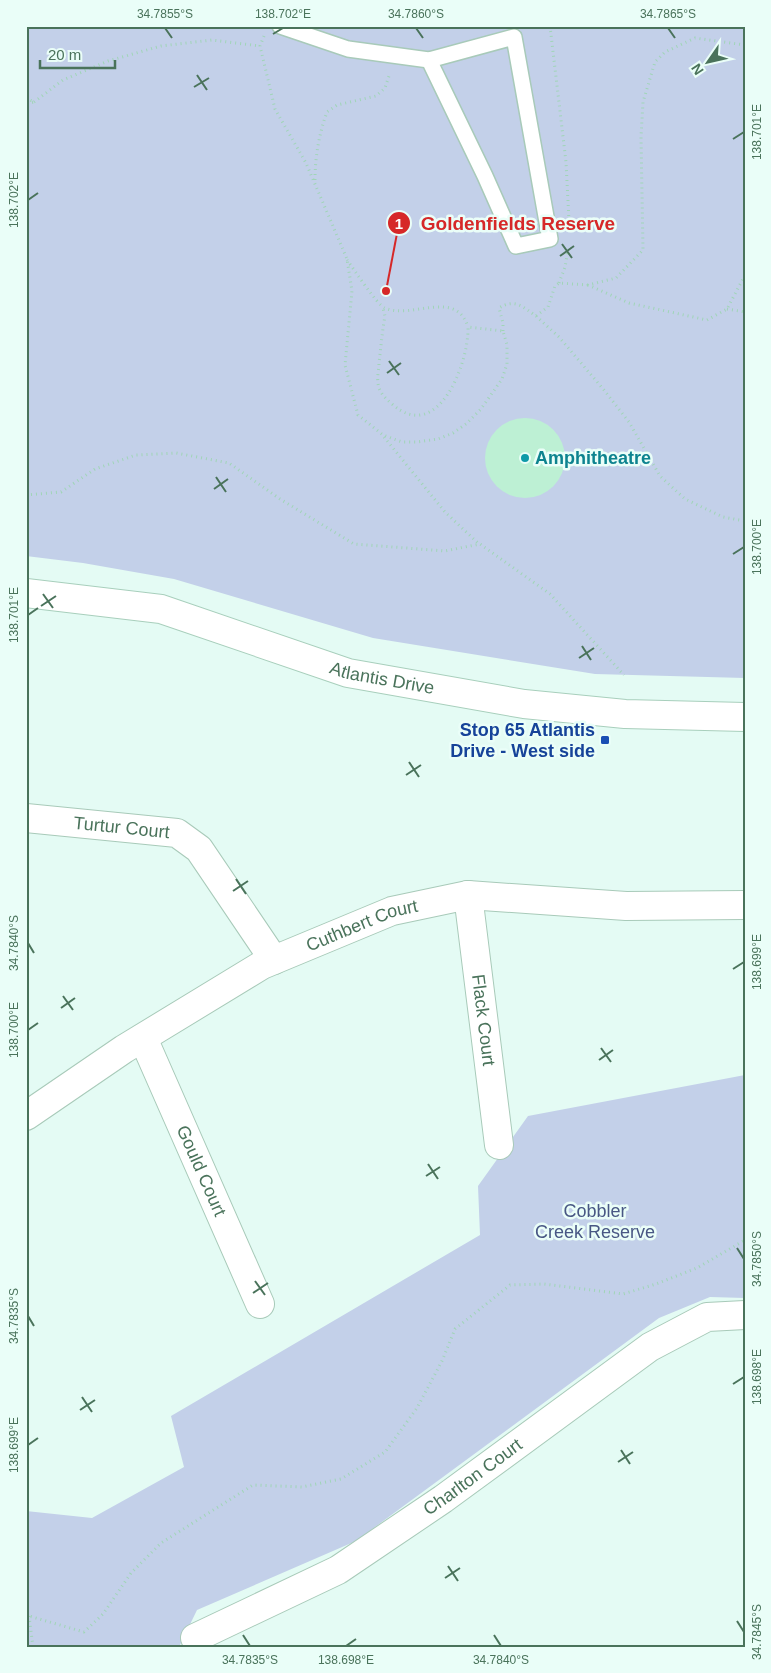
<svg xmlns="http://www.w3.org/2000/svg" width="771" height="1673" font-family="Arial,sans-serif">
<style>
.green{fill:#c3d0e9}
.building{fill:#bdf0d4}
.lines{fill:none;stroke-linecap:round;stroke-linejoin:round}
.lane-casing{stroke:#a8cab9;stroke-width:18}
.street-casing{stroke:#a8cab9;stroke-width:30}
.secondary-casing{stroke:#a8cfbc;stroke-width:30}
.path{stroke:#a0d5b7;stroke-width:3;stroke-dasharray:1 4;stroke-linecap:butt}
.lane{stroke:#fff;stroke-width:15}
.street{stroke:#fff;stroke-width:28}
.secondary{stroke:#fff;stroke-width:28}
.ticks{fill:none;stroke:#4a735b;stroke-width:2}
.culture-dot{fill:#0f9aa8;stroke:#eafef8;stroke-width:2}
.transit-dot{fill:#1a4fb4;stroke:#eafef8;stroke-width:2}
.labels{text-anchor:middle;stroke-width:5;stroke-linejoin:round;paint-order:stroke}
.culture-label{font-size:18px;font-weight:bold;fill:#0d838f;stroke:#eafef8;text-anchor:start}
.street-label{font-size:18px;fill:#4a735b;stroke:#eafef8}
.transit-label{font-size:18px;font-weight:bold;fill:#164399;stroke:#eafef8;text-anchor:end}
.park-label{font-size:18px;fill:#485784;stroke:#eafef8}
.leader{fill:none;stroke:#d62828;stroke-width:2}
.callout-dot{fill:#d62828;stroke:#eafef8;stroke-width:2}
.mark-label{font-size:15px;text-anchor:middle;font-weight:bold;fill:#fff}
.callout-label{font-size:19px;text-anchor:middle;font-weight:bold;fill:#d62828;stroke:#eafef8;stroke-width:5;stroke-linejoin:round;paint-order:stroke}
.neatline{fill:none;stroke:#4a735b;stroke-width:2}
.ticks-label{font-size:12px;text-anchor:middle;fill:#4a735b}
</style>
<rect width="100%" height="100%" fill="#e4fbf4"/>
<path class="green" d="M26,26H745V678L595,674L373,638L174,579L83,563L26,556Z
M745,1075V1298L710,1297L659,1318L356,1541L197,1610L179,1647H26V1511L92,1518L184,1467L171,1416L480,1235L478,1186L528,1116Z"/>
<path class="building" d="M485 458a40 40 0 1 1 80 0a40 40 0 1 1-80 0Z"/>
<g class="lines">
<defs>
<path id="lane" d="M280,26L348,49L429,60L514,37L550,239L516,246L485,176L429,60"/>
<g id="street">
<path id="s1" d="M26,818L177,833L199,849L274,960"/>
<path id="s2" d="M468,895L499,1145"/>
<path id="s3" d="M143,1038L260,1304"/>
<path id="s4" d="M26,1116L124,1049L262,965L392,911L468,895L626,906L745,905"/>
<path id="s5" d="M195,1638L338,1570L443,1499L650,1347L707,1317L745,1315"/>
</g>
<g id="secondary">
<path id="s6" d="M26,593L161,609L348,673L524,704L625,714L745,717"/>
</g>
</defs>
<use href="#lane" class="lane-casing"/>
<use href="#street" class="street-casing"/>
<use href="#secondary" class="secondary-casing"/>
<path class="path" d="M359,26H367
M550,26L566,162L569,221
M264,36L260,46L275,109L306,163L347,259L352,291L345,365L358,415L383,435L402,442H417L438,439L453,433L466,424L481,409L502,379L507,364V345L503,331L468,327C469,363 438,445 392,404C385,398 378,391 378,382C377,376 379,369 379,363C381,347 382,332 385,316L383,308
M745,45L695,38L665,52L655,62L643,102L641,137L643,250L616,278L588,285L629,303L707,320L727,309L745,275
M26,98L34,102L26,104
M34,102L63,80L108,61L161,46L212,40L260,46
M315,180C315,157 319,134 327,112L337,105L376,96L385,88L389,76
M347,260C354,269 377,305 385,308C411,320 456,288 468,327
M559,283L565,267L568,250
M727,309L745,312
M536,316L559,337L604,390L629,422L660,476L685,499L723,517L745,521
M503,331V323L499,308C515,298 523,307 536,316L548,307L555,286L559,283L588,285
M384,437L445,512L479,544
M26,495L61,492L95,469L136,455L176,453L229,463L280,499L354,544L445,551L480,544L550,594L624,675
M29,1616L33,1647
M26,1617L29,1616L84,1632L103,1614L131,1573L161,1543L253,1485L302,1487L341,1479L385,1452L417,1408L442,1361L455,1329L510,1285L544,1284L623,1294L656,1284L697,1268L745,1240"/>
<use href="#lane" class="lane"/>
<use href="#street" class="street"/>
<use href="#secondary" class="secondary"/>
</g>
<path class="ticks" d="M165,28L172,38M416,28L423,38M668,28L675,38M273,34L283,28M197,75L207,90M194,87L209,78M733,139L744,132M28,200L38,193M562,244L572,258M560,256L574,246M389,361L399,375M387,373L401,363M216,477L226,492M214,489L228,479M733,554L744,547M43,594L53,608M41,606L56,596M28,615L38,608M582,646L591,660M579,658L594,648M409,762L419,777M406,775L421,765M236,879L246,894M233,891L248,881M28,943L34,953M733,969L744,962M63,996L73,1010M61,1008L75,998M28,1030L38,1023M601,1048L611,1062M599,1060L613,1050M428,1164L438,1179M426,1176L440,1167M737,1248L744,1259M255,1281L265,1295M253,1293L268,1283M28,1316L34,1326M733,1384L744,1377M82,1397L92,1412M80,1410L95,1400M28,1445L38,1438M621,1450L630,1464M618,1462L633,1452M448,1566L458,1581M445,1578L460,1568M737,1621L744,1632M243,1635L250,1646M494,1635L501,1646M346,1646L356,1639"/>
<circle class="culture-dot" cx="525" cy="458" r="5"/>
<rect class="transit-dot" x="600" y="735" width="10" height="10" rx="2.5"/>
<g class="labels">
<g class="culture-label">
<text x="535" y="464">Amphitheatre</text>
</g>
<g class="street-label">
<text dy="6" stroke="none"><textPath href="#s6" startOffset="368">Atlantis Drive</textPath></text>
<text dy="6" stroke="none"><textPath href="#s1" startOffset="96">Turtur Court</textPath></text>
<text dy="6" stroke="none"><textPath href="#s4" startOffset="388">Cuthbert Court</textPath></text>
<text dy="6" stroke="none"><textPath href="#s2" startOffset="126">Flack Court</textPath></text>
<text dy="6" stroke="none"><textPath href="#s3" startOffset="145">Gould Court</textPath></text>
<text dy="6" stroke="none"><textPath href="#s5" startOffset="322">Charlton Court</textPath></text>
</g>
<g class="transit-label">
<text x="595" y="736">Stop 65 Atlantis<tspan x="595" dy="21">Drive - West side</tspan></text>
</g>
<g class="park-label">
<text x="595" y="1217">Cobbler<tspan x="595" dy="21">Creek Reserve</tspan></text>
</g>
</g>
<path class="leader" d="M386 291L399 223"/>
<g class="callout-dot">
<circle cx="386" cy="291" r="5"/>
<circle cx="399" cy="223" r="12"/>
</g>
<g class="mark-label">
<text x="399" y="229">1</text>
</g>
<g class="callout-label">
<text x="518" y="230">Goldenfields Reserve</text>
</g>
<rect width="771" height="1673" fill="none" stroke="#eafef8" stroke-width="55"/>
<g transform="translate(708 62) rotate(236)" stroke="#eafef8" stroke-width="4" paint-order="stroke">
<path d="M0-4L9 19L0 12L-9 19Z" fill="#4a735b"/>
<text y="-8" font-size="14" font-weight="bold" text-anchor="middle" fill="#4a735b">N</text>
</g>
<path d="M40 60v8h75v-8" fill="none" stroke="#4a735b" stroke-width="2.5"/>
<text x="48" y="60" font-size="15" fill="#4a735b" stroke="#eafef8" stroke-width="4" paint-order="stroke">20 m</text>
<rect x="28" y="28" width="716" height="1618" class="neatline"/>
<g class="ticks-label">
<text x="165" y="18">34.7855°S</text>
<text x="283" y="18">138.702°E</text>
<text x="416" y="18">34.7860°S</text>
<text x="668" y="18">34.7865°S</text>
<text transform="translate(757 132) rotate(-90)" y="4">138.701°E</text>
<text transform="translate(14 200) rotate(-90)" y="4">138.702°E</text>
<text transform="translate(757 547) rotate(-90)" y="4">138.700°E</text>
<text transform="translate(14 615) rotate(-90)" y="4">138.701°E</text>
<text transform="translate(14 943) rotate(-90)" y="4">34.7840°S</text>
<text transform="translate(757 962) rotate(-90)" y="4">138.699°E</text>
<text transform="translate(14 1030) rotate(-90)" y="4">138.700°E</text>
<text transform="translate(757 1259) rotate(-90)" y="4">34.7850°S</text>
<text transform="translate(14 1316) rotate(-90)" y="4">34.7835°S</text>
<text transform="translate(757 1377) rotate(-90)" y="4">138.698°E</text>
<text transform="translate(14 1445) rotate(-90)" y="4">138.699°E</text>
<text transform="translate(757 1632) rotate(-90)" y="4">34.7845°S</text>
<text x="250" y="1664">34.7835°S</text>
<text x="346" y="1664">138.698°E</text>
<text x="501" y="1664">34.7840°S</text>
</g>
</svg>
